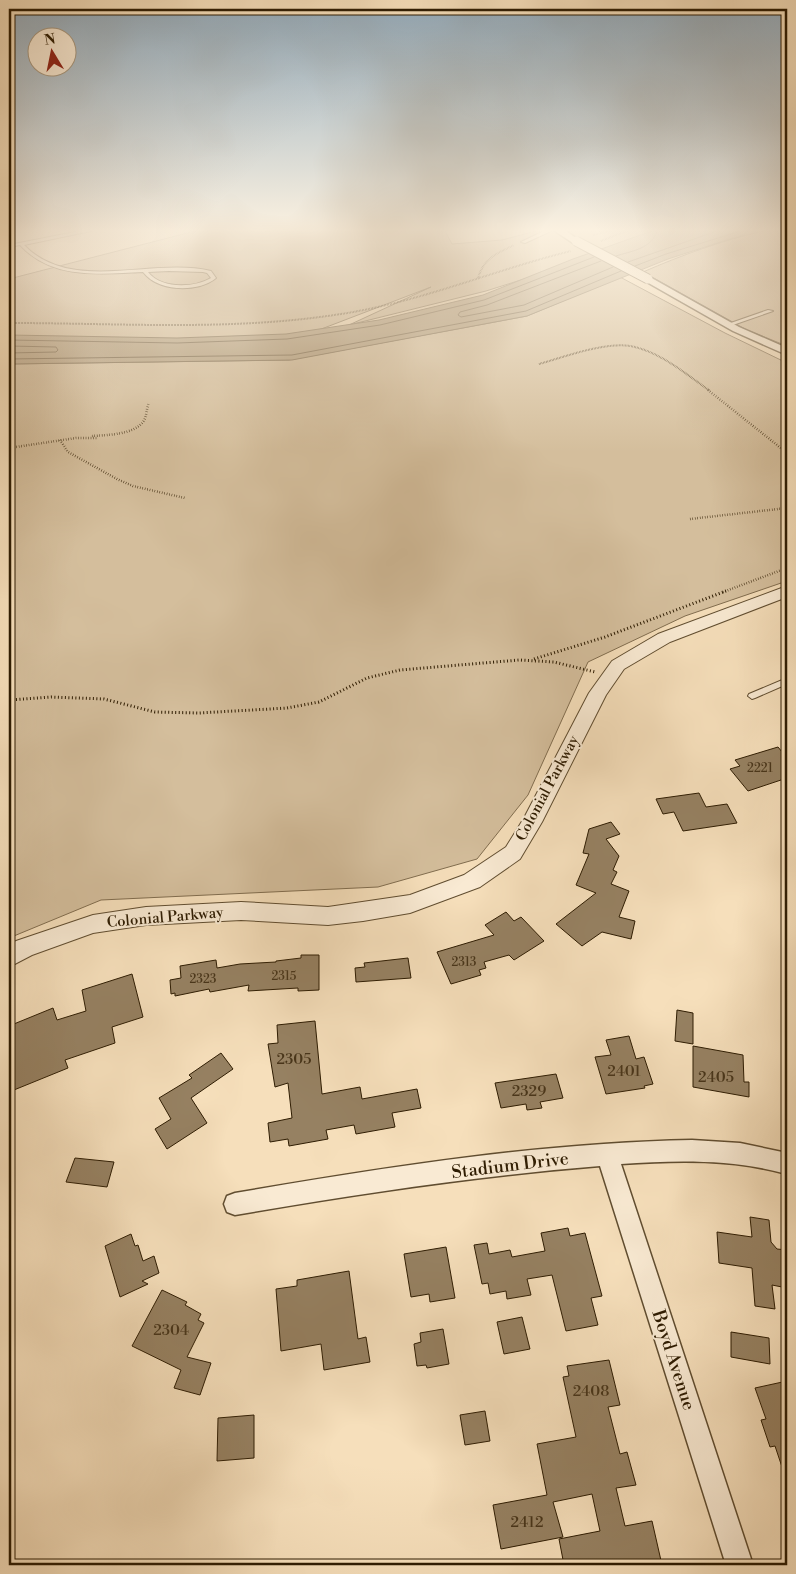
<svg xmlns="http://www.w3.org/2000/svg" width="796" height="1574" font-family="'Libre Bodoni',serif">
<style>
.green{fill:#d4be9c;stroke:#816d4f}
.water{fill:#b29d7c;stroke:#7d694b}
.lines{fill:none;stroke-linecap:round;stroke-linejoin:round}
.shore{stroke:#705c3f;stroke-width:1}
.building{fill:#968162;stroke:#2e1c02}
.service-casing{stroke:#604d30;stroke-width:2}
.minor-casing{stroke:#604d30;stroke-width:3}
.tertiary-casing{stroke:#604d30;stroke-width:2}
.path-far2{stroke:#2e1c02;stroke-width:2;stroke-dasharray:0.5 1;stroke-linecap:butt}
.path-far1{stroke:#2e1c02;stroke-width:2.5;stroke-dasharray:0.5 2;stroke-linecap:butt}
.path{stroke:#2e1c02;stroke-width:3;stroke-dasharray:1 2.5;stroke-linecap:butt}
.service{fill:#f9ead3;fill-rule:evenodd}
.minor{fill:#f9ead3;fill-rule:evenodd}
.tertiary{fill:#f9ead3;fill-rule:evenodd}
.minor-bridge-casing{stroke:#604d30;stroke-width:11;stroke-linecap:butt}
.minor-bridge{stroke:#f9ead3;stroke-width:9}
.labels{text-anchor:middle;stroke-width:4;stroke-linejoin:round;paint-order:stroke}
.number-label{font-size:12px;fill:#48351a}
.street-label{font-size:15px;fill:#2e1c02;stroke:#f9ead3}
.near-number-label{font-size:15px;fill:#48351a}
.near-street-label{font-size:18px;fill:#2e1c02;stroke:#f9ead3}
</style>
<rect width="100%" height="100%" fill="#f6dfbb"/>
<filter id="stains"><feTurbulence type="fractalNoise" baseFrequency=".004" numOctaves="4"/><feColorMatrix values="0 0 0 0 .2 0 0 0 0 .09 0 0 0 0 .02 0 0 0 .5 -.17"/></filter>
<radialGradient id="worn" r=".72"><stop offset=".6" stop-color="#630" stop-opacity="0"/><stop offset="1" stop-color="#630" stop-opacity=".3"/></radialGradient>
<path class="green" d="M195,231H445L452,244L502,240L536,231H676L486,291L349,325L431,287L290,341L9,337V279Z
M762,231H787V346L747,330L643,272C682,255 721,241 762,231Z
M620,277L725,333L787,363V581L685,616L588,662L528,795L477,859L378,887L101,900L9,938V364L289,360L527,316Z"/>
<path class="water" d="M652,231H764L730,239L668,259L527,316L292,360L9,364V335L177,338L286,334L379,320L483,295L573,259Z"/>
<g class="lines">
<path class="shore" d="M616,256C631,251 652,249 657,231
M601,261L487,305L460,312L458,315L461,317L524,305L613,267
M628,262L717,231
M635,266L666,254L741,231
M9,340L177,343L287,339L380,325L484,300L594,257
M9,346L56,347L58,350L56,352L9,353
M9,359L292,355L526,311L621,271"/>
</g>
<path class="building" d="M778,747L787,758V778L748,791L730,769L740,766L735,760Z
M699,793L706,807L727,804L737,823L683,831L674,812L663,814L656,799Z
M611,822L620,834L606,839L619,856L613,870L617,872L611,884L629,891L619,917L635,921L631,939L602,932L582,946L556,924L596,893L576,885L589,854L583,853L589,829Z
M506,912L514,921L521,917L544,941L514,960L509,955L484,962L486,968L479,970L481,975L451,984L437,952L494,935L485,925Z
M301,955H319V990L298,991V988L248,991L249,985L210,992L209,989L175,996V993L171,994L170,980L181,978L180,966L216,960L217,968L240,964L276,962V961L301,958Z
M408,958L411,978L356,982L355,968L365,967L364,963Z
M132,974L143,1017L112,1027L115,1043L65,1060L68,1068L9,1092V1026L53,1008L57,1020L86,1011L82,990Z
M677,1010L693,1013V1044L675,1041Z
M315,1021L322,1094L360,1087L362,1099L417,1089L421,1108L392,1113L395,1127L356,1134L354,1125L326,1130L328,1139L289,1146L288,1139L270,1142L268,1123L292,1118L288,1083L275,1087L268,1044L278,1043L277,1025Z
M629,1036L636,1059L644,1057L653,1084L644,1086L645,1088L606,1094L595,1057L611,1055L606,1040Z
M693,1046L743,1055L744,1082H749V1097L693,1087Z
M221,1053L233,1069L191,1098L207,1123L167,1149L155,1129L171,1119L159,1098L192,1078L189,1075Z
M556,1074L563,1098L540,1102L542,1108L527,1110L526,1104L501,1108L495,1083Z
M75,1158L114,1162L107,1187L66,1182Z
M750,1217L769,1220L771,1242L777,1249L787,1250V1288L772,1285L775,1309L755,1306L752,1268L719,1263L717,1232L752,1237Z
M568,1228L570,1236L585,1233L602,1296L591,1298L598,1325L566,1331L552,1275L527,1279L531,1295L507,1299L506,1291L490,1294L488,1283L482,1284L474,1245L487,1243L489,1254L510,1250L512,1257L545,1251L541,1233Z
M131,1234L135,1246L138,1245L143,1261L154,1256L159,1273L142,1281L148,1284L120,1297L105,1246Z
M446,1247L455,1298L430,1302L429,1294L411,1297L404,1254Z
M349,1271L358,1339L366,1337L370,1362L324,1370L321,1344L281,1351L276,1289L297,1286V1280Z
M162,1290L187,1302L185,1305L201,1314L198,1320L204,1323L187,1357L211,1363L200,1395L174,1388L181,1370L132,1346Z
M522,1317L530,1349L504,1354L497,1322Z
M443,1329L449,1364L427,1368L426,1365L417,1366L414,1344L421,1342L420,1333Z
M731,1332L769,1338L770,1364L731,1357Z
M609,1360L620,1405L608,1407L620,1454L627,1452L636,1485L616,1488L625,1526L652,1521L662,1565H564L559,1539L600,1531L592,1494L553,1502L563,1537L501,1549L493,1505L547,1495L537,1444L576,1437L563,1377L569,1376L567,1366Z
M787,1381V1475L785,1476L775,1446L770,1447L761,1420L766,1419L755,1388Z
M485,1411L490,1441L465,1445L460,1415Z
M254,1415V1458L217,1461L218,1418Z"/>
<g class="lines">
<defs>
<path id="service" d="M80,231H91L24,245C71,294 152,257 211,271L216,278C198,293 158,292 143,272C100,274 52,280 20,245L9,247V245ZM169,271L203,272L207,273L211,278C194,288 161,289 148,272Z
M544,231H551L525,243L521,242Z
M768,310L773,311L730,326L725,325Z
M787,678V684L755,698L752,699L748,696L749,694Z"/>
<path id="minor" d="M555,231H566L580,241L573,243Z
M648,276L739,327L787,348V355L733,331L645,281V277Z
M692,1140L740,1143L787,1153V1174C732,1159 678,1160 621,1164L753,1565H726L600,1166C477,1176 356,1194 235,1215L227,1212L224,1204L227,1196L235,1193C386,1167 539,1143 692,1140Z"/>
<path id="tertiary" d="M787,586V597L670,642L624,669L606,695L542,822L520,859L480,887L410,913L363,921L328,925L241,920L146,925L93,933L32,955L9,967V945L16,941L93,915L146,907L241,902L328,907L410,895L464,875L506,847L524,818L589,693L612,661L658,634Z"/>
</defs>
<use href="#service" class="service-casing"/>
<use href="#minor" class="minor-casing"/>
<use href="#tertiary" class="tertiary-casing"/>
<path class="path-far2" d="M593,235L610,231
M601,241L626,231
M478,278C484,258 496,254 514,245
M9,323C123,323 239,332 353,312C427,299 498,269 571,251
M539,364C564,357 604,342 630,346C659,351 686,374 710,391"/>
<path class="path-far1" d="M708,390L787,453
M92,436C106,435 133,435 143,422C147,417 146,409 149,403
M60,440L68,452L117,479L133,486L185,498
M9,448L76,438H97
M690,519L787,508
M723,592L787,568"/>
<path class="path" d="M534,659L605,637L726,591
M9,700L51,697L104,699L155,712L199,713L287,708L319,702L367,678L400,670L519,660L554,662L595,672"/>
<use href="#service" class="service"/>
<use href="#minor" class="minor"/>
<use href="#tertiary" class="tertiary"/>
<defs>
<path id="minor-bridge" d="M576,241L648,279"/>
</defs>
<use href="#minor-bridge" class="minor-bridge-casing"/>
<use href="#minor-bridge" class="minor-bridge"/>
</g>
<linearGradient id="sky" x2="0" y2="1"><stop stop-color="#92abbd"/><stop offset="0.51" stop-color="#fbf1e0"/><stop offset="1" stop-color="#fbf1e0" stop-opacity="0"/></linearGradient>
<rect width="796" height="452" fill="url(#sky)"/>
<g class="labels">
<g class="number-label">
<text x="760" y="772">2221</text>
<text x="464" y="966">2313</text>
<text x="284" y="980">2315</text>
<text x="203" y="983">2323</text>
</g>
<g class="street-label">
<text transform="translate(547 788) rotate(-62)" y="5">Colonial Parkway</text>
<text transform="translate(165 917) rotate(-5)" y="5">Colonial Parkway</text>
</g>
<g class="near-number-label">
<text x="294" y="1064">2305</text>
<text x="624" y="1076">2401</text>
<text x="716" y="1082">2405</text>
<text x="529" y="1096">2329</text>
<text x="171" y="1335">2304</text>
<text x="591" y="1396">2408</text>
<text x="527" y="1527">2412</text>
</g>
<g class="near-street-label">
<text transform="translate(510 1165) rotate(-7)" y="6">Stadium Drive</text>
<text transform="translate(674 1360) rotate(72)" y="6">Boyd Avenue</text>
</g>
</g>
<rect width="796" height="1574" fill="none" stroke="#f6dfbb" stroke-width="30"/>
<rect x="10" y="10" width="776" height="1554" fill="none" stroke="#2e1c02" stroke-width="2.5"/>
<rect x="15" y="15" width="766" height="1544" fill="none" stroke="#2e1c02"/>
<g transform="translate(52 52) rotate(350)"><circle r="24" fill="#f9ead3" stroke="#a8987f"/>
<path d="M0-4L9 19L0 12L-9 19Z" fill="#8f2418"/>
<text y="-8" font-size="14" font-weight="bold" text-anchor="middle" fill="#2e1c02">N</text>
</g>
<rect width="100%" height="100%" filter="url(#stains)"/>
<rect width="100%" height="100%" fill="url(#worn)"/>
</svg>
